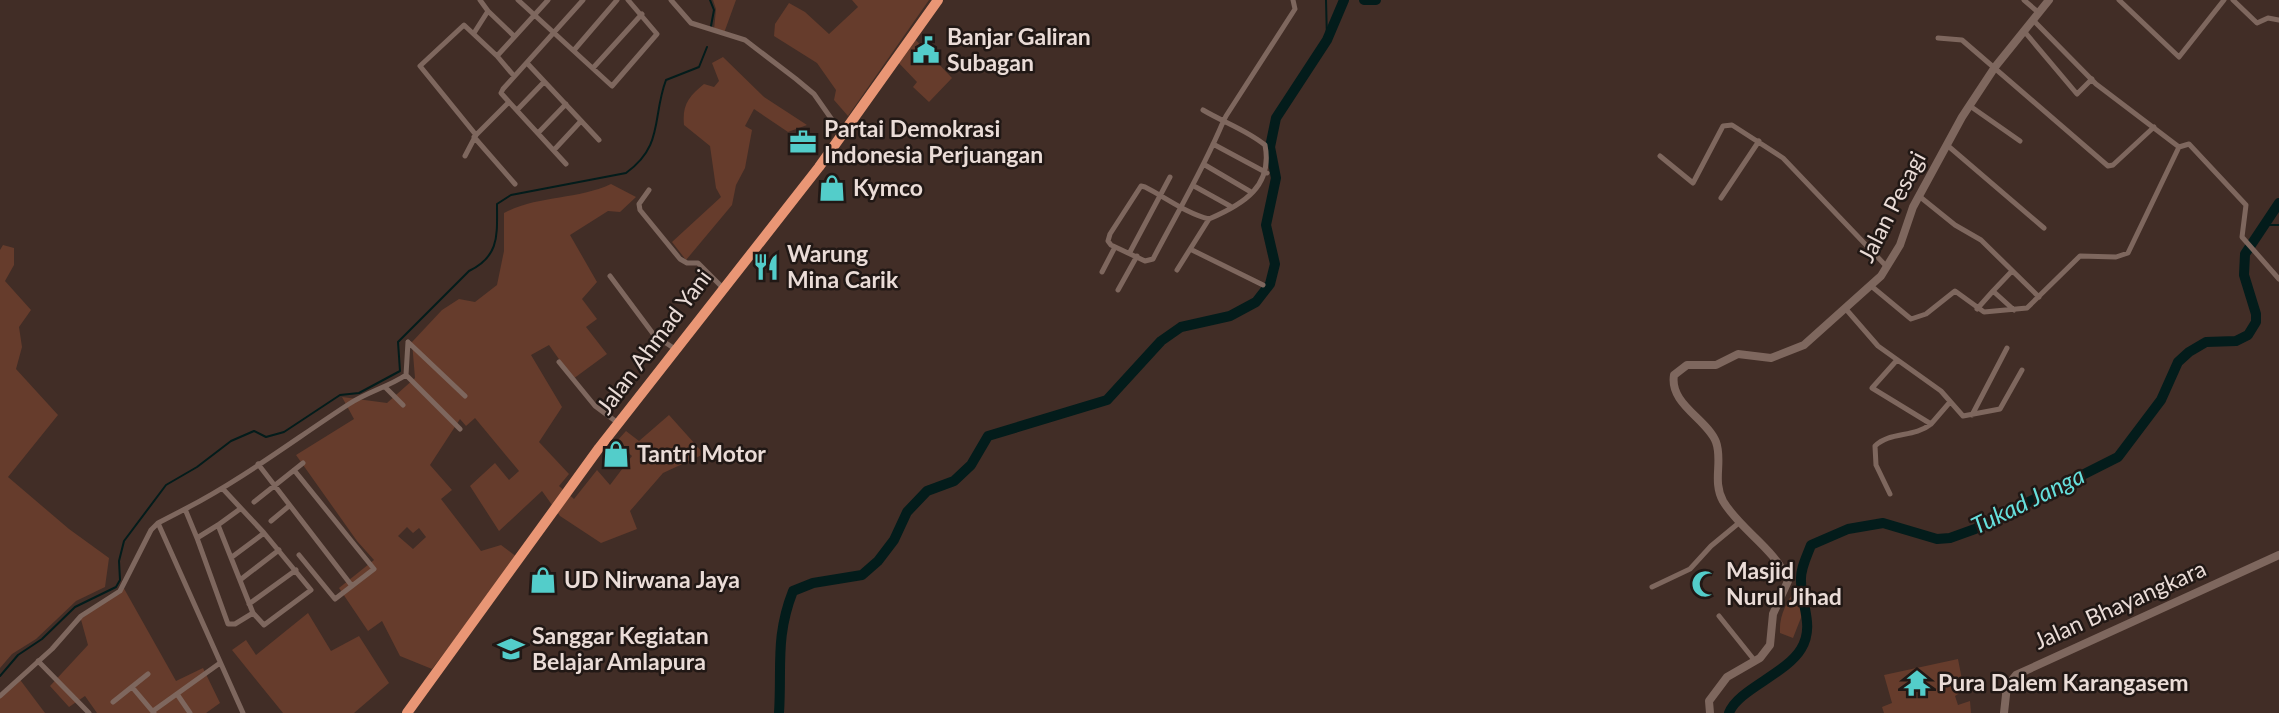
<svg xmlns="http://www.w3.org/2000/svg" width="2279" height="713" font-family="Lato,sans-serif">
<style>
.green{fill:#663c2c;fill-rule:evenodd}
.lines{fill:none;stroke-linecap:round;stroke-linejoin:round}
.stream{stroke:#031c1b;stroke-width:2}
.river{stroke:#031c1b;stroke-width:10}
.street{stroke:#7e675e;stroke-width:5}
.secondary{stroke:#7e675e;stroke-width:8}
.highway{stroke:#e99675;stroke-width:10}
.labels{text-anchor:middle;stroke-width:5;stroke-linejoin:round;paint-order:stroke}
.poi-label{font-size:23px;font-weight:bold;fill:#eadcd7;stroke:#211815;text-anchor:start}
.street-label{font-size:23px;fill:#eadcd7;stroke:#211815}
.water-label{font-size:24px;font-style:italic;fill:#66e0dd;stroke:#211815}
</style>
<rect width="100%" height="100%" fill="#412d26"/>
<path class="green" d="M713,0H736L724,33L714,30L716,9Z
M852,0H929L848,116L834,100L836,90L817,63L774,36L775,24L789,3L805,12L829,34L858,7Z
M913,37L952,78L929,102L913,87L917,82L896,60Z
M723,57L764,97L807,125L788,132L754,109L745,126L752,130L745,168L736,185L732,205L686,260L672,242L721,197L716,188L710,146L684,125C682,105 689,96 704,84L714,87L719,81L712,63Z
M611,184L636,197L620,212L608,211L570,235L597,282L582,299L597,319L586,327L607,354L573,379L549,345L531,355L562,407L539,442L569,474L559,486L574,499L597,470L610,485L632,456L616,442L626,431L639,441L669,415L704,454L663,473L630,511L637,529L601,543L560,516L542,491L499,531L470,486L495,463L509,480L519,471L475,418L466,426L460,419L430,465L452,490L441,499L481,551L501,545L517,557L432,669L400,656L382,621L368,631L339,588L374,560L357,541L296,455L354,419L342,397L387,403L415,378L412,342L442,310L459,299L475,302L497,285L504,251V213C538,195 577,200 611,184ZM407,527L413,533L419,528L426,537L413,549L398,536Z
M3,245L14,248V265L5,281L31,310L19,327L22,347L16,369L58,415L8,477L69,529L109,558L105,587L76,601L36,639L12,654L0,668V250Z
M122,585L176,681L203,668L220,703L206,713H97L85,696L69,707L50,686L88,645L80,616L111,598Z
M1796,588L1804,610L1793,638L1780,633C1779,614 1787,603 1796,588Z
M308,613L331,651L359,636L389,683L354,713H283L232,650L246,640L256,655Z
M1958,659L1964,690L1955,696L1958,705L1970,701L1971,713H1884L1882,707L1892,703L1884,675Z
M18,677L45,713H0V695Z"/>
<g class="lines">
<path class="stream" d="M710,0L714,10L711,26
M1326,0L1327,40
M2264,225H2279
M0,676L18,655L42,639L75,607L116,587L120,580L119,561L124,541L166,485L197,467L231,441L254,431L266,437L284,432L340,395L359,393L400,371L398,342L469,271C500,256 497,235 497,204L511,195L626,173C664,146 652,117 666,80L699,67L707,47"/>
<path class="river" d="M1364,0H1376
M779,713C782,666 775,637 793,591L813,583L862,575L878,561L894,540L907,512L927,491L954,481L971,465L988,436L1107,400L1161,341L1181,327L1230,316L1256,302L1270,284L1275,264L1266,225L1276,178L1270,147L1276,118L1327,40L1344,0
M1729,713C1737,690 1786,674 1801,649C1815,626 1801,605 1801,581C1800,569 1807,556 1811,545L1848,529L1883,523L1937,539L1950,538L1975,529L2118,457L2161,400L2178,362L2189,352L2206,342L2236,341L2248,335L2256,322V314L2244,275L2245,254L2279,203"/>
<path class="street" d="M518,0L612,86L657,34L628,0
M671,0L691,23L745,40L796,79L814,94L842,134
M2024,0L2039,13
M2119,0L2179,57L2224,0
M2233,0L2257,23L2268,18L2279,20
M488,11L514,36
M2033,20L2096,84L2179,147L2189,144L2246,205L2242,237L2279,279
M2024,31L2077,94L2092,79
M474,33L488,11L480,0
M1938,38L1962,40L2108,166L2113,165L2154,127
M575,49L617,0
M527,63L599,140
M593,68L642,14
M514,76L497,56L548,0
M509,102L566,164
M1970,106L2020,141
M518,109L544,82
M1203,110C1223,122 1247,130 1265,145C1273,186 1244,204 1209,219C1187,214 1165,197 1145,187L1141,186L1110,234L1108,241L1111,245L1145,261L1153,259C1177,213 1203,170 1223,122L1226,116L1295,9L1293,0
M539,132L566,104
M476,135L420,66L464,25L497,56
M474,137L515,184
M1213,144L1267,173
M1947,145L2044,228
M554,150L581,121
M465,156L476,135L509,102L501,93L503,89L583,0
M1660,156L1693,183L1723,126L1732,125L1783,158L1887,267
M1205,165L1251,192
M1194,186L1230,206
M649,190L639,204L640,210L680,259L687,263H698L722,287
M1919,196L1955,225L1981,240L2039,297
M1721,198L1759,141
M1190,249L1263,285
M1130,252L1170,177
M1177,270L1209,219
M1102,272L1115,247
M610,276L654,335L675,349
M1870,285L1911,319L1926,314L1955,291L1984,312L2027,308L2080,256L2116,257L2128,253L2179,147
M1118,290L1137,256
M1993,291L2012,271
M1845,308L1878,346L1941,391L1963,416L2000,409L2022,370
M1977,309L1993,291L2014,310
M408,342L465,396
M559,362L595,406L618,423
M406,375L460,429
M386,388L403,405
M1972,415L2007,348
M1931,424L1950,402
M258,464L352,586
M294,470L374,569L335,599L299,555
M223,489L264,533L311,590L264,625L253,613L218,525L197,538L185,509C243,479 295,439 349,404C367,392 388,387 406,375L408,342
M1890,494L1876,465L1875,446C1890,431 1914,438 1931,424L1872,388L1897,360
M254,502L303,463
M271,521L289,506
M158,523L243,713
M218,525L240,509
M197,538L228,624H235L253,613
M232,557L264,533
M240,580L279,550
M1652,587L1690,569L1711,546L1740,522
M249,604L296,570
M1719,616L1755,661
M38,661L89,713
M132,687L154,713
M177,694L190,713
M0,696L52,649L81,616L120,591L151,530L158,523L185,509
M113,702L148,674
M153,711L220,663"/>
<path class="secondary" d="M1710,713L1709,701L1727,677L1760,658L1770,645L1773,614L1788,581C1775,548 1740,530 1723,501C1712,481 1723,461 1716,442C1707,419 1669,404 1674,375L1687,365H1716L1738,354L1771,358L1804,345L1881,276L1900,245L1913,207L1962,117L1995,67L2049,0
M2004,713L2007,686L2016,675L2279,555"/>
<path class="highway" d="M407,713L599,448L819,167L938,0"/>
</g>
<defs>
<symbol id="civic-bare" viewBox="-9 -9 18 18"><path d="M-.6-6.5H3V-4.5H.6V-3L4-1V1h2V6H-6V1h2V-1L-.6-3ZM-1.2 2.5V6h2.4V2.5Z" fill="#53cdca" stroke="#211815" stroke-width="2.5" paint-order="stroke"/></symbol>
<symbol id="office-bare" viewBox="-9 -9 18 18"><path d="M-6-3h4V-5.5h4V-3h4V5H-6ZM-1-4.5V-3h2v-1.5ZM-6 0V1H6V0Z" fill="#53cdca" stroke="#211815" stroke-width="2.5" paint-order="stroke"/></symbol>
<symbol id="shop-bare" viewBox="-9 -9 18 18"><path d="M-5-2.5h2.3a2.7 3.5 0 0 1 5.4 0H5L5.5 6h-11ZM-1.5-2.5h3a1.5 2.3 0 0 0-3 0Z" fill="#53cdca" stroke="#211815" stroke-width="2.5" paint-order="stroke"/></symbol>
<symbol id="restaurant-bare" viewBox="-9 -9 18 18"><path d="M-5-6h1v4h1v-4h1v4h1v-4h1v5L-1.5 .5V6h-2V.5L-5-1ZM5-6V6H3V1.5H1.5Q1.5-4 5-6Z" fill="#53cdca" stroke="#211815" stroke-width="2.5" paint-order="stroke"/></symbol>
<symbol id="mosque-bare" viewBox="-9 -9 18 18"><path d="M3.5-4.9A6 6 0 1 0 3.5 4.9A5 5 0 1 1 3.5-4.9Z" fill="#53cdca" stroke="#211815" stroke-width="2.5" paint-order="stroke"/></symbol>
<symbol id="school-bare" viewBox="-9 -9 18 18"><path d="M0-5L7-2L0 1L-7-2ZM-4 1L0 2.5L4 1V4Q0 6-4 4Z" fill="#53cdca" stroke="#211815" stroke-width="2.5" paint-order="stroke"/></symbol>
<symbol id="temple-bare" viewBox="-9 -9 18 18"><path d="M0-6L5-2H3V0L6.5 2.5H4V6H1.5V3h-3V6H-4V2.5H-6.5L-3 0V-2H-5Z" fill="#53cdca" stroke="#211815" stroke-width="2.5" paint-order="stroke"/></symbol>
</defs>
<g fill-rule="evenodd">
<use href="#civic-bare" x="907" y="31" width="38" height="38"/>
<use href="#office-bare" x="784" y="123" width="38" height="38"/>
<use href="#shop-bare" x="813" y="169" width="38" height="38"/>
<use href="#restaurant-bare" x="747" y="248" width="38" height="38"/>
<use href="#shop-bare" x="597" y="435" width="38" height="38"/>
<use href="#shop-bare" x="524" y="561" width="38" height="38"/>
<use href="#mosque-bare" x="1686" y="565" width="38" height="38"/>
<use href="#school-bare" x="492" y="630" width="38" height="38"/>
<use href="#temple-bare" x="1898" y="664" width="38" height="38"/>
</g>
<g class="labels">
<g class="poi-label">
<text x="947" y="45">Banjar Galiran<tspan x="947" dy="26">Subagan</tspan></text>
<text x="824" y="137">Partai Demokrasi<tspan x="824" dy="26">Indonesia Perjuangan</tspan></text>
<text x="853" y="196">Kymco</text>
<text x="787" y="262">Warung<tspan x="787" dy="26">Mina Carik</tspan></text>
<text x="637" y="462">Tantri Motor</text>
<text x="1726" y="579">Masjid<tspan x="1726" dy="26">Nurul Jihad</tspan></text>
<text x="564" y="588">UD Nirwana Jaya</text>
<text x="532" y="644">Sanggar Kegiatan<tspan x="532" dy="26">Belajar Amlapura</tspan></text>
<text x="1938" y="691">Pura Dalem Karangasem</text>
</g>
<g class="street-label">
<text transform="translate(1892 207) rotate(-63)" y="8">Jalan Pesagi</text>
<text transform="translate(654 342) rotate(-53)" y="8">Jalan Ahmad Yani</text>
<text transform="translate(2120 605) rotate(-24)" y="8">Jalan Bhayangkara</text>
</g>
<g class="water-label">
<text transform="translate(2028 501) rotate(-26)" y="8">Tukad Janga</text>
</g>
</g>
</svg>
